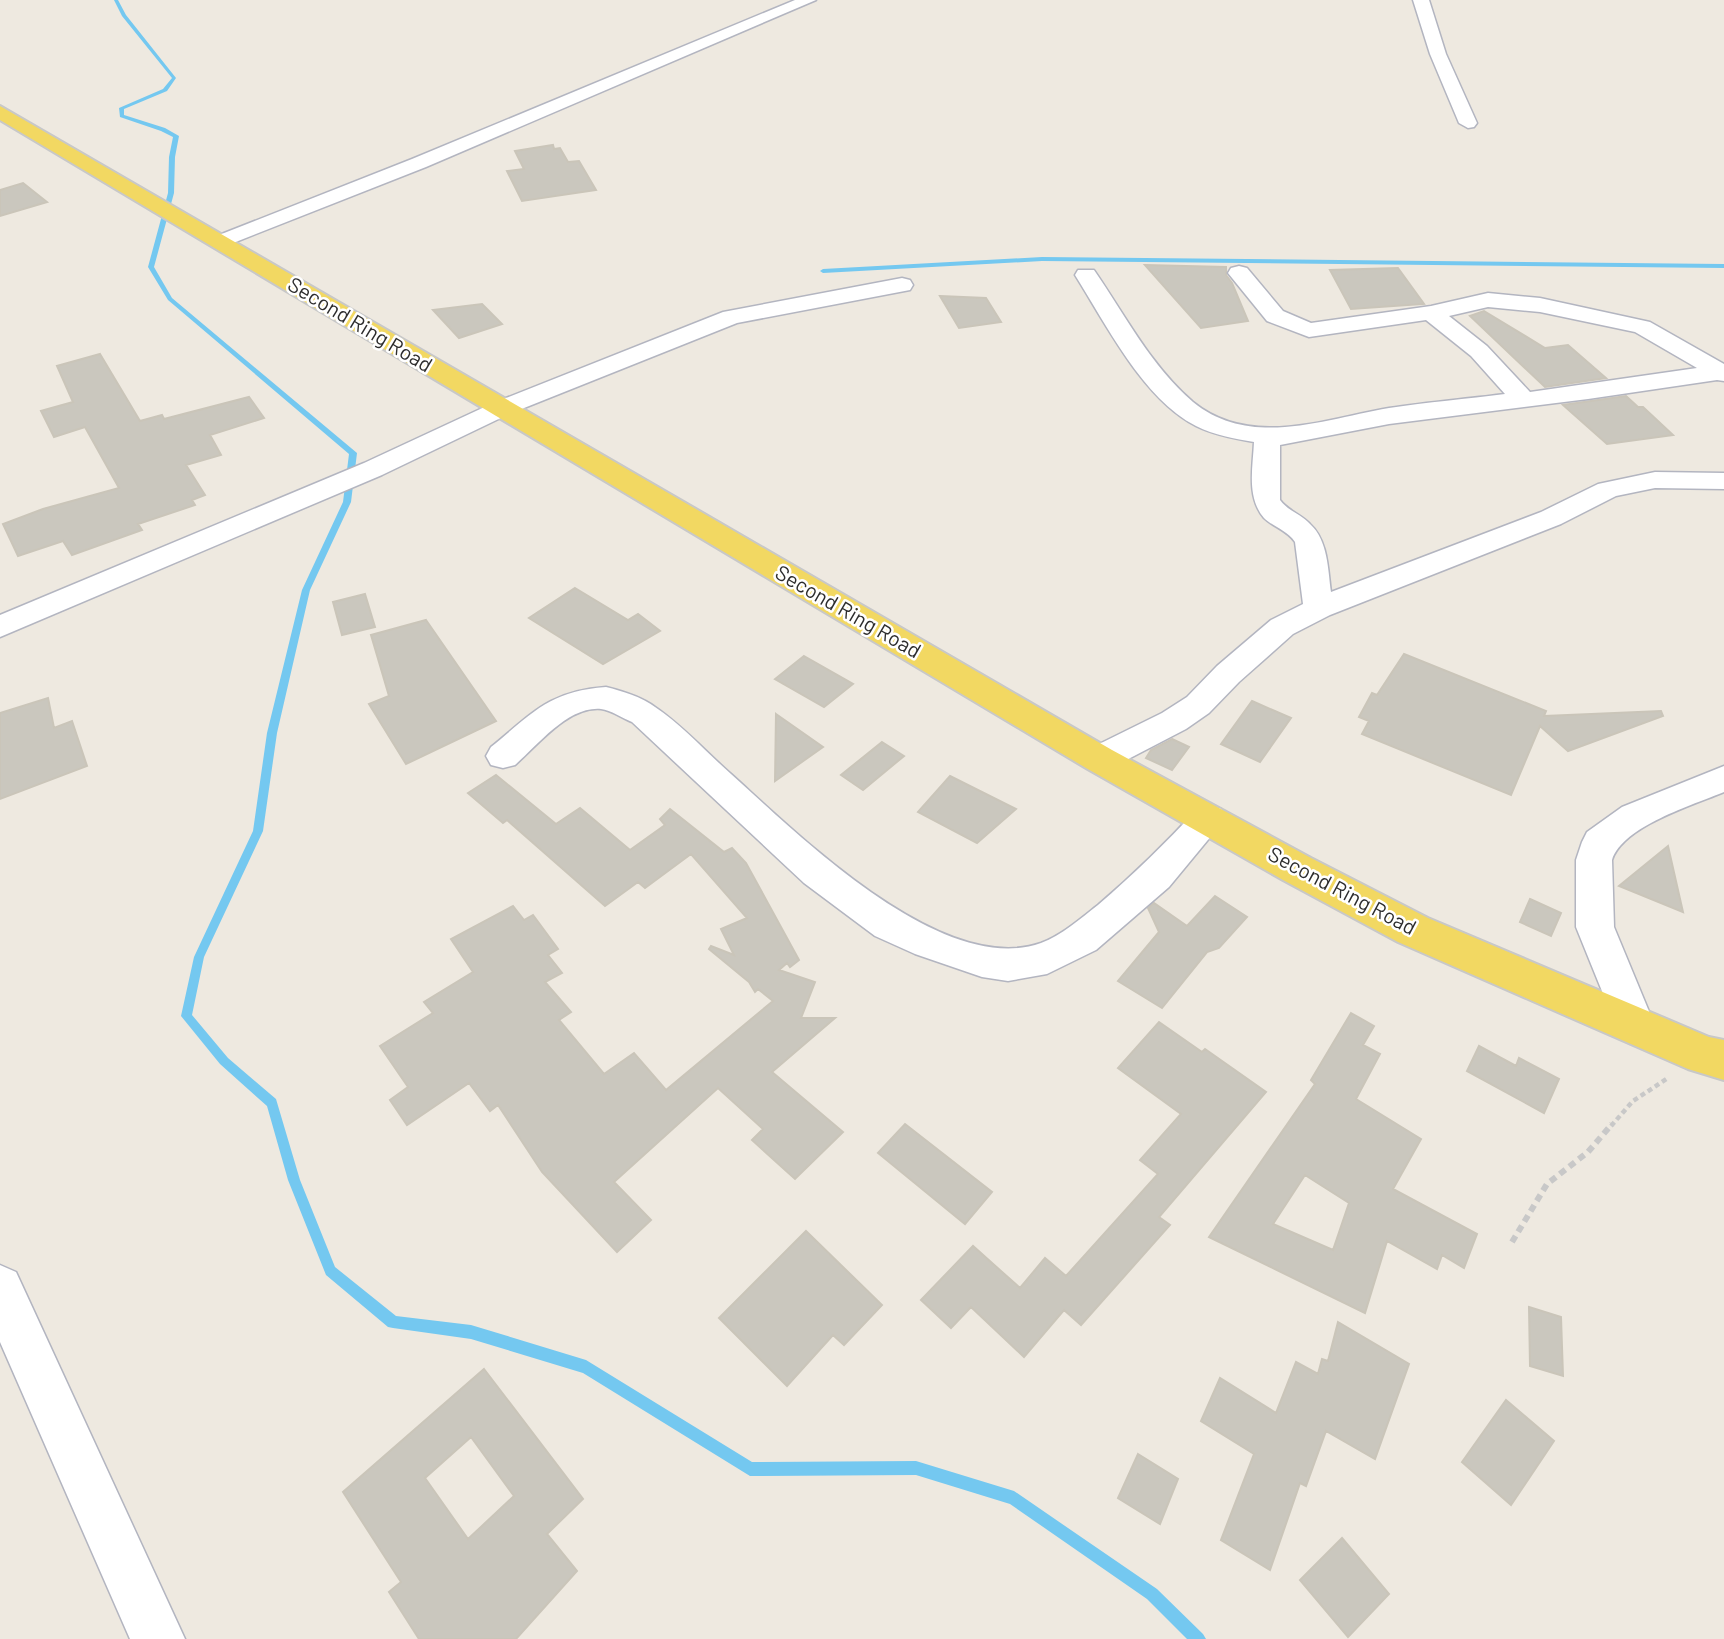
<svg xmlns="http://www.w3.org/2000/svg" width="1724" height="1639" font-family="Barlow,sans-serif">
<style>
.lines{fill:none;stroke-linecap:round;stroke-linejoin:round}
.stream{fill:#74c8f0;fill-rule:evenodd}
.building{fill:#cac7be;stroke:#cac5b9;stroke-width:2;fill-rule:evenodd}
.minor-casing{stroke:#b3b5c0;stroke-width:3}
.major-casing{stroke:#c8c8c8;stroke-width:4}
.path-far1{stroke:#c8c8c8;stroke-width:4.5;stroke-dasharray:5 3.5;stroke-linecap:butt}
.path{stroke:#c8c8c8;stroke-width:6;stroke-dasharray:7 5;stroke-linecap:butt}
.minor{fill:#fff;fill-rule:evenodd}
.major{fill:#f2d862;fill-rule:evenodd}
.labels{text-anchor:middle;stroke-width:5;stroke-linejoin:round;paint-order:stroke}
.street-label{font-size:21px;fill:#2d2d2d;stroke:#fff}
</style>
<rect width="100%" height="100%" fill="#eee9e0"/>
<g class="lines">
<path class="stream" d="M114,0H118L126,15L176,78L167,91L124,109V115L165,128L179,136L175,157L174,193L154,267L172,298L357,453L351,502L310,590L277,733L263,831L204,957L192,1015L228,1058L276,1099L300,1180L335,1267L396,1316L471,1325L586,1360L752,1462L916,1461L1014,1491L1157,1589L1203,1634L1206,1639H1187L1147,1599L1010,1504L916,1475L750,1476L583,1373L471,1339L393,1328L388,1327L326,1275L288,1180L267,1106L220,1064L181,1016L194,957L253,831L267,733L302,590L343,502L349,454L168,300L148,267L168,193L169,157L173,137L161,131L120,117L119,108L163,89L172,78L122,16Z
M1042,257L1724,264V268L1042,261L823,273L820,271L823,269Z"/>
</g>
<path class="building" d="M553,145L554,149L560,148L568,162L579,161L596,190L522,201L507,171L524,169L515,151Z
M23,183L47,202L0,216V190Z
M1145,265L1226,267V275L1232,283L1248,321L1201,328Z
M1398,268L1424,304L1351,309L1330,270Z
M940,296L986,298L1001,322L959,328Z
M482,304L502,324L459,338L433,310Z
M1484,311L1545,348L1568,345L1606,378L1545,387L1470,316Z
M100,354L140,421L162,415L164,419L249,397L264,418L210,435L221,455L186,465L205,495L192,500L195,505L138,524L142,530L72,555L63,541L18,556L3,524L43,509L119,488L85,427L54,437L41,411L73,402L57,366Z
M1626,396L1638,407H1643L1673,435L1607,444L1563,405Z
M575,588L628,620L638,614L660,631L603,664L529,618Z
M365,594L375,627L342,635L333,602Z
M426,620L496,721L406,764L369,704L389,696L371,635Z
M1404,654L1546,711L1544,716L1661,711L1663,716L1568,751L1540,726L1511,795L1362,734L1369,721L1359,717L1372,693L1377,695Z
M804,656L853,684L824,707L775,679Z
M48,698L54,728L72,721L87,766L0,799V713Z
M1252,701L1291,718L1260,762L1221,744Z
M776,714L823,747L775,781Z
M1172,739L1189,747L1172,770L1146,758L1151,750Z
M882,742L904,756L863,790L841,775Z
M496,775L556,824L580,808L630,850L665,825L660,819L670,809L724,852L732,848L746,863L799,960L790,967L787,963L779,970L815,982L801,1018H835L772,1072L843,1132L795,1179L752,1140L763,1129L718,1088L614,1182L651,1220L617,1252L542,1172L498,1105L490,1111L469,1083L407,1125L390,1100L408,1087L380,1046L433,1013L424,1002L473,972L451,939L513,906L524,920L533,915L558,949L548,955L562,973L545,982L571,1012L559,1020L604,1074L634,1053L666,1090L773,1001L758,989L755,992L749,982L709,949L711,946L734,955L721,929L747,918L691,854L645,888L638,882L605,906L507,820L503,823L468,793Z
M950,776L1016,809L977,843L918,812Z
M1668,846L1683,912L1619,886Z
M1215,896L1247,917L1219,948L1207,952L1162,1008L1118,981L1159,932L1148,908L1154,903L1187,926Z
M1530,899L1561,913L1551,936L1520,922Z
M1351,1013L1374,1026L1363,1045L1380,1054L1356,1099L1421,1139L1393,1189L1477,1234L1464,1268L1442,1255L1437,1269L1387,1241L1365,1313L1209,1237L1315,1084L1311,1080ZM1305,1175L1349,1203L1333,1250L1273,1224Z
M1159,1022L1202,1052L1205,1049L1266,1092L1159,1217L1170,1225L1081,1325L1064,1310L1024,1357L971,1307L951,1328L921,1300L973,1246L1020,1288L1045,1258L1066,1276L1158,1174L1140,1160L1181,1114L1118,1068Z
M1479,1046L1516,1066L1519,1058L1559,1079L1544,1113L1467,1071Z
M905,1124L992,1192L965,1224L878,1153Z
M806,1231L882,1305L844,1345L833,1335L787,1386L719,1318Z
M1529,1307L1561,1317L1563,1376L1530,1366Z
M1338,1322L1409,1364L1375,1459L1326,1431L1306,1486L1300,1483L1270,1570L1221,1540L1254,1454L1201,1421L1220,1378L1276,1413L1296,1362L1318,1374L1322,1359L1328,1361Z
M484,1369L583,1499L547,1534L577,1571L516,1639H419L389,1592L401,1582L343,1492ZM471,1437L514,1496L468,1539L425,1478Z
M1506,1400L1554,1441L1511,1505L1462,1462Z
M1138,1454L1178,1479L1160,1524L1118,1498Z
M1342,1538L1389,1594L1348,1637L1300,1580Z"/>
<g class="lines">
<defs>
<path id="minor" d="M795,0H816L426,167L228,245H214L211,241L214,237L412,159Z
M1413,0H1429L1446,54L1477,123L1474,127L1468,128L1459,123L1430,54Z
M1239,266L1247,268L1283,311L1311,323L1431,306L1488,293L1540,298L1650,322L1724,364V381L1717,380L1588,399L1389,424L1280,445V500C1288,511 1301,514 1310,524C1328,540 1328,570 1331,592L1541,512L1598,484L1655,472L1724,473V489L1655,488L1616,496L1561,524L1330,615L1293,634L1239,682L1209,713L1186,729L1111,768L1099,771L1087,768L1082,759L1087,750L1162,713L1187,697L1217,666L1271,620L1303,604L1295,542C1287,530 1273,527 1264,518C1246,497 1253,467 1254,442C1235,439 1214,435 1196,426C1143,399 1106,324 1075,275L1078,270H1094C1125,315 1151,366 1193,402C1251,449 1324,419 1389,408C1427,402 1467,399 1505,394L1471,356L1426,320L1309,337L1267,321L1228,273L1231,268ZM1488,307L1540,312L1635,332L1697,368L1530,392L1487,346L1449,316Z
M902,278L910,280L913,285L910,290L737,323L509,414L382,475L0,637V615L364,463L491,404L723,312Z
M606,687C622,691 642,697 655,707C682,725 706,752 731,774C798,834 942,978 1041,943C1062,935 1080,919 1098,905C1134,874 1165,844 1197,809L1209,805L1221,809L1226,818L1169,887L1096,950L1047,974L1008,981L982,977L915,954L875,936L804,883L632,722C622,718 611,710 601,709C568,706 538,745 515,765L503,768L491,765L486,756L491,747C533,713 549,691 606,687Z
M1724,766V792C1693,805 1623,826 1612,860L1614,927L1655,1026L1649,1038L1635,1043L1621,1038L1576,927V860L1582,842L1587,832L1622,807Z
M0,1265L16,1272L185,1639H130L0,1342Z"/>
<path id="major" d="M0,106L1112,750L1311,858L1428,918L1709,1037L1724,1040V1080L1688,1069L1398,942L1283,880L1086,768L0,120Z"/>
</defs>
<use href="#minor" class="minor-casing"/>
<use href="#major" class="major-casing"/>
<path class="path-far1" d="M1611,1126L1633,1101L1668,1078"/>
<path class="path" d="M1512,1242L1547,1184L1588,1152L1612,1124"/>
<use href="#minor" class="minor"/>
<use href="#major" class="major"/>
</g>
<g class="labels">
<g class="street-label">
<text transform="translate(360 325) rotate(31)" y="7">Second Ring Road</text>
<text transform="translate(848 612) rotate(30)" y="7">Second Ring Road</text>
<text transform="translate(1342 891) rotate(28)" y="7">Second Ring Road</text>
</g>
</g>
</svg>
